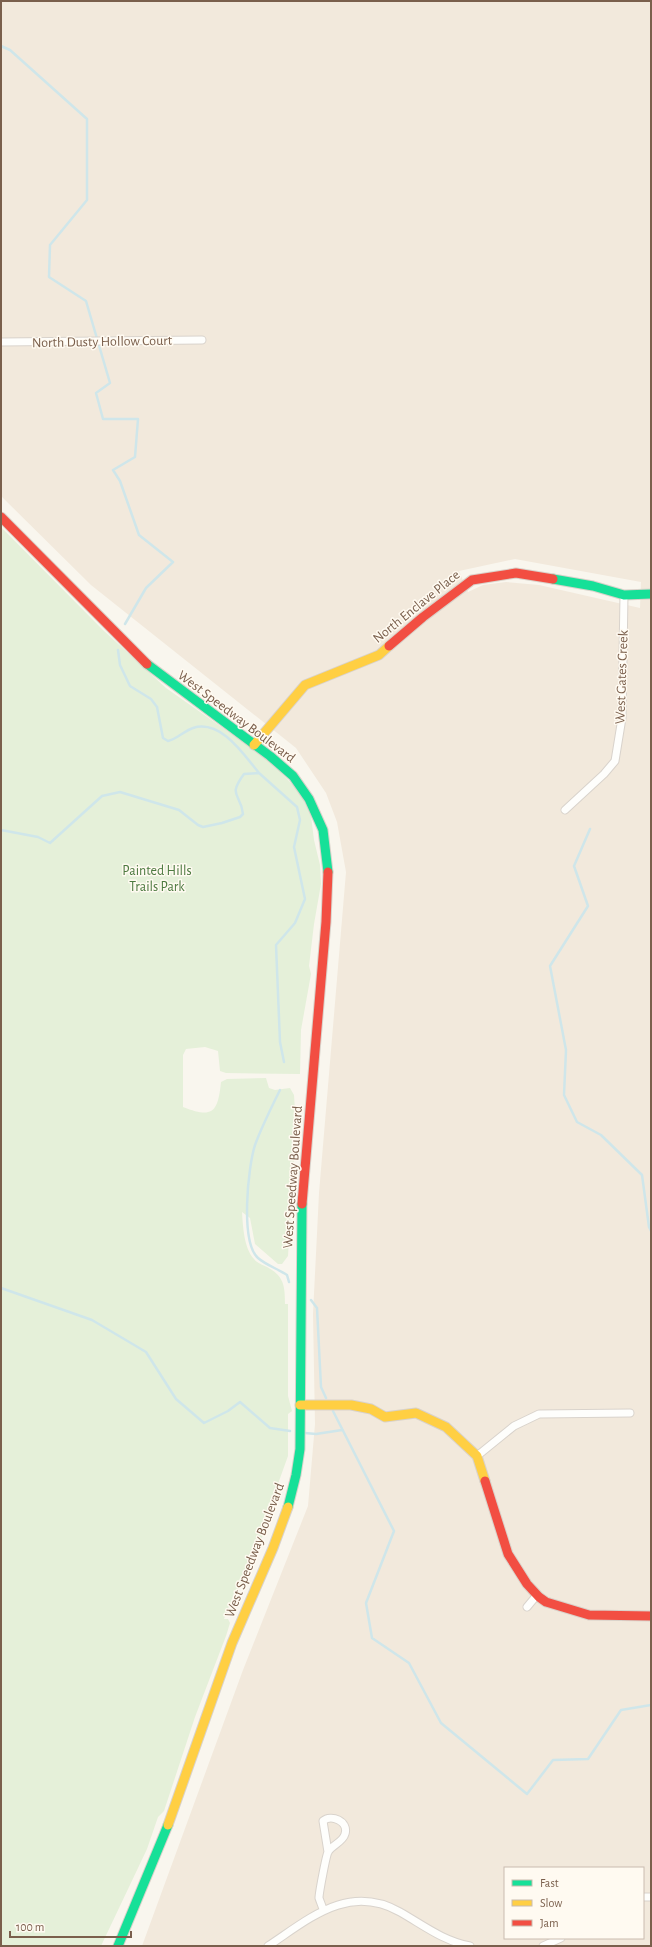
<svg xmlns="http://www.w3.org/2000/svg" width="652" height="1947" font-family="'Alegreya Sans',sans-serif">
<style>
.residential{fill:#f2e9dc;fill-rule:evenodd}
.green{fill:#e5f0d9}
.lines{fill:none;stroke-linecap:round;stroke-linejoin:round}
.stream{stroke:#cfe6ea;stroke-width:2.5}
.street-casing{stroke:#d9d3cc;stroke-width:9}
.fast-casing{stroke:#d9d2ca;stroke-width:11}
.slow-casing{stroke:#d9d2ca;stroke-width:11}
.jam-casing{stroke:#d9d2ca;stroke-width:11}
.street{stroke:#fefefc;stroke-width:7}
.fast{stroke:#16e098;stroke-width:9}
.slow{stroke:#ffcf43;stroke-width:9}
.jam{stroke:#f24e42;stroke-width:9}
.labels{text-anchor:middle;stroke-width:3;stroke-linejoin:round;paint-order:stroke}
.street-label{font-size:14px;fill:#7a5f4c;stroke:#fffaf1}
.park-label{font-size:14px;fill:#4d7a40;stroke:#fffaf1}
</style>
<rect width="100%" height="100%" fill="#f9f6ee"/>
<path class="residential" d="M1,1H651V1946H142L243,1670L308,1506L315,1424L313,1314L319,1193L346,872L337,822L326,793L296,748L91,585L1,496ZM515,559L641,582L640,608L539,585L506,582L483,585L468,592L459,571ZM505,1868H643V1938H505Z"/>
<path class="green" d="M1,527L103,630L166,688L257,752L277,768L300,793L311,816L314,840L320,865L321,884L314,924L309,966L311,974L301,1030L300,1074L226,1073L220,1071L218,1051L205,1047L186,1049L183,1055V1107C213,1119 218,1112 221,1082L227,1079L266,1078L269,1088L275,1090L290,1088L294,1095L296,1125L288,1256L282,1264H278L255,1244L250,1218L242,1212C243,1227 244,1248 254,1259C257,1263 263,1265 267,1267C284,1276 285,1286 285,1304H288V1396L292,1411L288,1414V1456L279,1481L278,1498L242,1586L235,1591L224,1619H228L230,1623L226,1636L195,1717L164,1811L158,1817L147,1849L101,1946H1Z"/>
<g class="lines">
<path class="stream" d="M1,46L10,50L87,119V200L50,245L49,277L86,301L110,383L96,393L103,419H138L135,457L113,470L120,481L139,535L173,562L146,588L125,624
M118,650L120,665L130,686L151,699L157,707L163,738L168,741C177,739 184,731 193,728C221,719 244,755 259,773
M590,829L574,866L588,906L550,966L566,1050L564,1095L577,1122L601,1135L642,1175L649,1227L651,1231
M1,830L38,837L50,843L102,796L120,792L179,810L198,825L203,827L222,823L240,817L243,814C241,793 227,797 244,774L259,773L297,807L300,820L294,847L305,899L295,923L276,945L280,1042L284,1062
M280,1090C271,1108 262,1126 255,1145C248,1167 240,1242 258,1258C266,1265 278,1269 287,1275L289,1282
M1,1288L92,1320L146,1352L176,1399L204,1423L228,1411L240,1402L270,1428L290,1431
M311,1300L317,1308L321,1387L326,1398
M333,1411L394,1531L366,1603L372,1638L409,1663L441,1723L527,1794L553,1760L588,1759L621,1710L651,1705
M305,1433L316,1434L342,1430"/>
<defs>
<path id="street" d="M1,342L202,340
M565,810L604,774L615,761L622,718L624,595
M477,1456L514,1426L539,1414L630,1413
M527,1607L537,1595
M643,1897H651
M323,1909C322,1906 320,1901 319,1898C319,1893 326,1856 328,1852C332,1845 343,1842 345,1834C349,1821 331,1814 323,1821L328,1852
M268,1946C309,1919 348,1883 400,1912C423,1925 443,1941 470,1946
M543,1946L561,1938"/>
<path id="fast" d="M553,579L593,586L624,595L651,594
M147,664L270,756L293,776L309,799L323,830L328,872
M288,1507L296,1475L300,1449L302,1204
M118,1946L168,1825"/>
<path id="slow" d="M254,745L305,685L379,655L389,646
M300,1405H351L371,1409L385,1417L416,1413L446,1427L477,1456L485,1481
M168,1825L232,1643L273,1548L288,1507"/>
<path id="jam" d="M1,517L147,664
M389,646L423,617L472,580L516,573L553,579
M302,1204L326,922L328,872
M485,1481L508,1554L527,1584L539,1597L546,1602L589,1615L651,1616"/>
</defs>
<use href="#street" class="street-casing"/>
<use href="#fast" class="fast-casing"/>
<use href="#slow" class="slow-casing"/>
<use href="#jam" class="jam-casing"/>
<use href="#street" class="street"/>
<use href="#fast" class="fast"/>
<use href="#slow" class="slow"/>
<use href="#jam" class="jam"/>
</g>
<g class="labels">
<g class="street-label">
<text transform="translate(102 341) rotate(-1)" y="5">North Dusty Hollow Court</text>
<text transform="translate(416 606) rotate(-39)" y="5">North Enclave Place</text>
<text transform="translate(621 677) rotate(-88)" y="5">West Gates Creek</text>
<text transform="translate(237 716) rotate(37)" y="5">West Speedway Boulevard</text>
<text transform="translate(292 1177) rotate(-86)" y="5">West Speedway Boulevard</text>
<text transform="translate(254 1550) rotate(-69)" y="5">West Speedway Boulevard</text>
</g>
<g class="park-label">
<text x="157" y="875">Painted Hills<tspan x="157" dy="16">Trails Park</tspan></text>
</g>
</g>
<rect width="652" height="1947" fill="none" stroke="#7a5f4c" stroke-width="4"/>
<rect x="504" y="1867" width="140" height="72" fill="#fffaf1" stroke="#cabcaf"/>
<rect x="512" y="1880" width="20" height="6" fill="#16e098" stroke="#cabcaf"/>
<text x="540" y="1887" font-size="12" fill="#7a5f4c">Fast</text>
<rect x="512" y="1900" width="20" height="6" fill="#ffcf43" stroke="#cabcaf"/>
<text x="540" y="1907" font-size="12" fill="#7a5f4c">Slow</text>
<rect x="512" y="1920" width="20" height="6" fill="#f24e42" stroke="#cabcaf"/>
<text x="540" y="1927" font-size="12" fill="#7a5f4c">Jam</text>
<path d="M10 1931v6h121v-6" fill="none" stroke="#7a5f4c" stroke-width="2"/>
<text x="16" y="1931" font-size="12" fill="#7a5f4c" stroke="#fffaf1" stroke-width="3" paint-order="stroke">100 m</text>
</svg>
